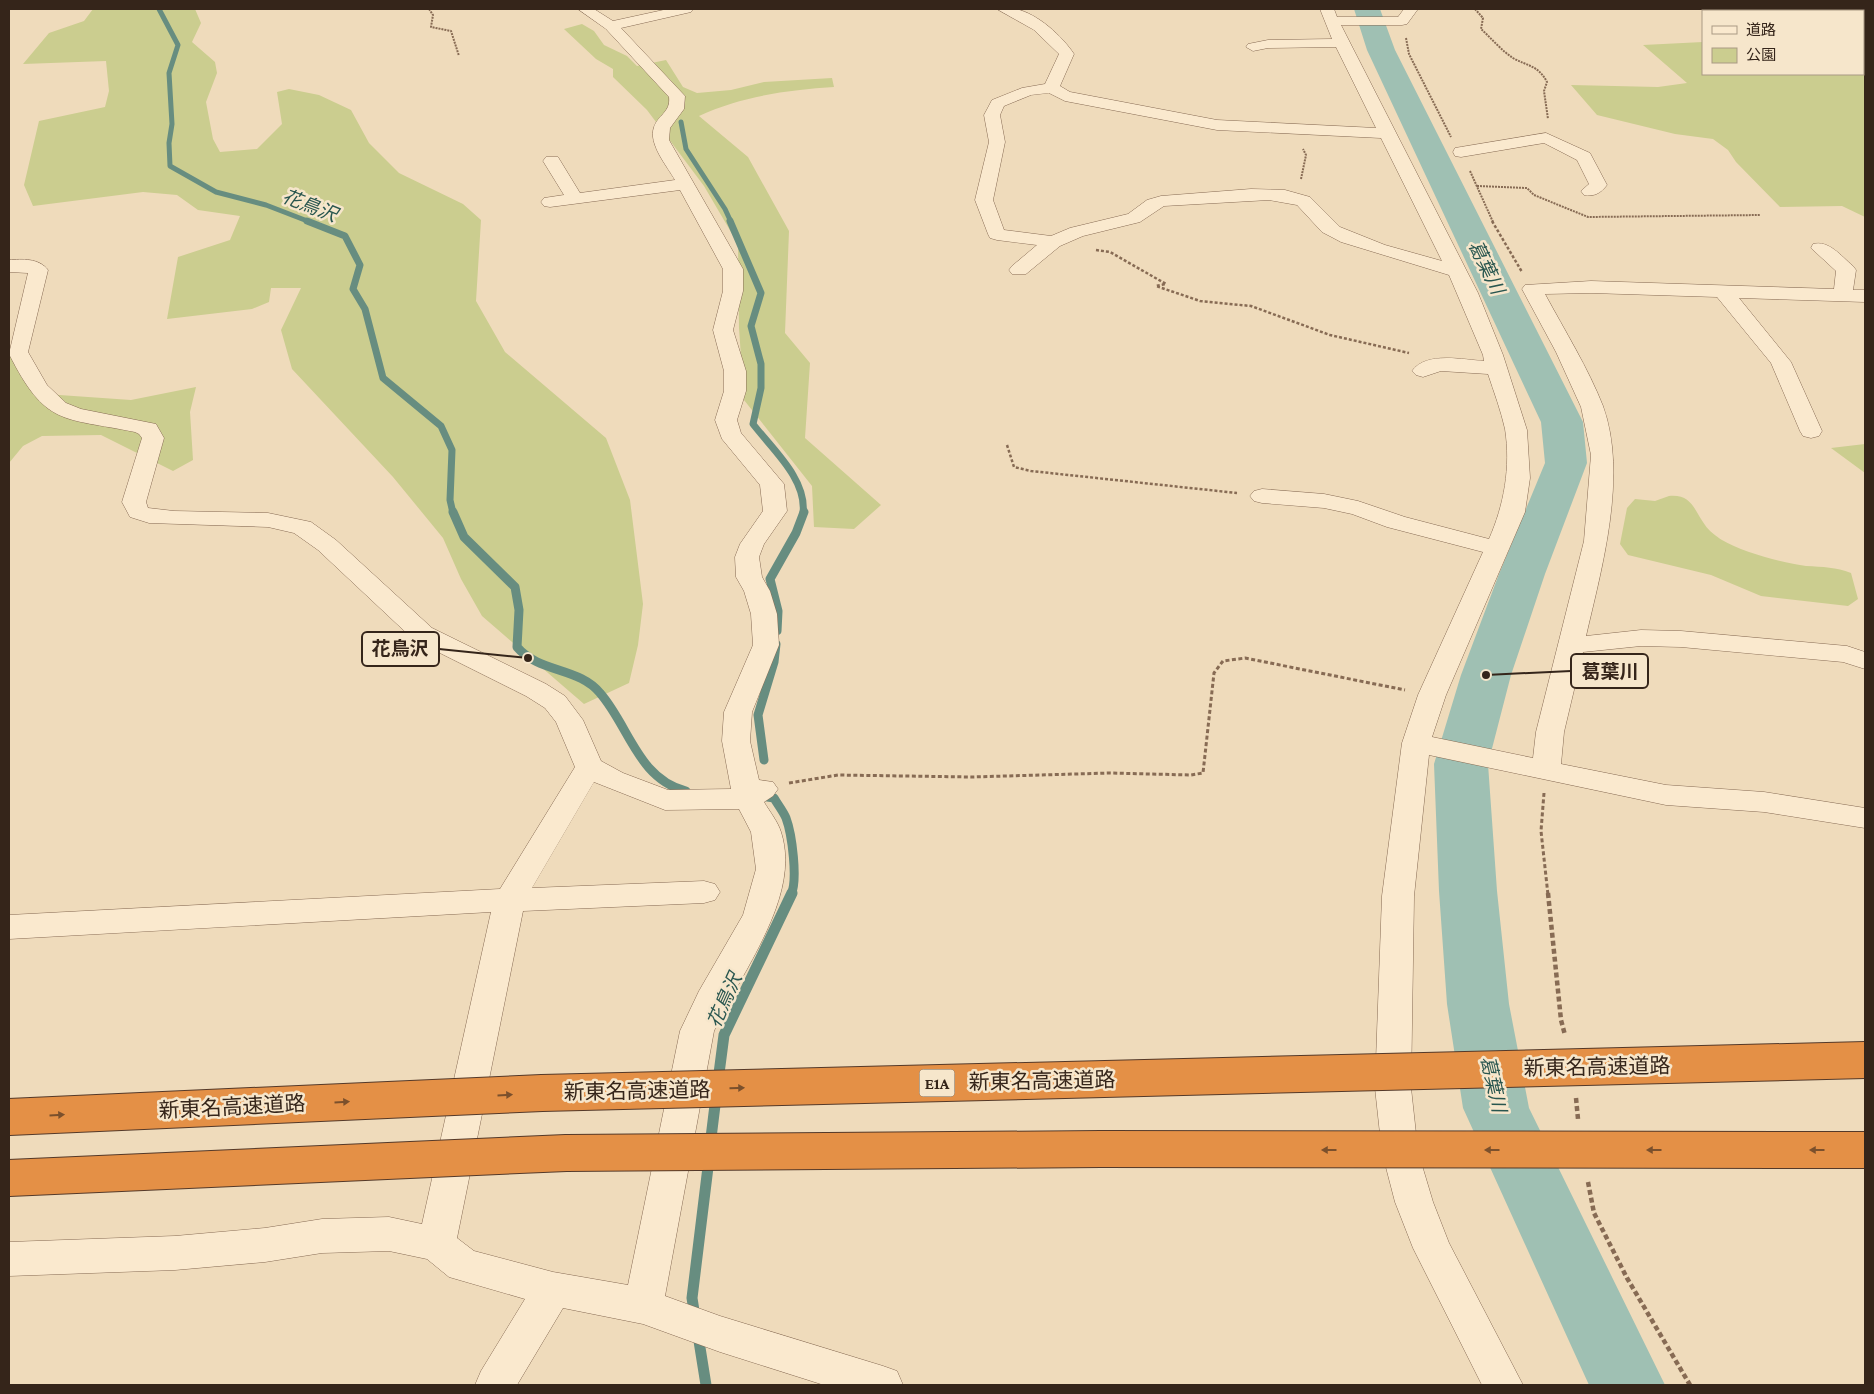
<svg xmlns="http://www.w3.org/2000/svg" width="1874" height="1394" font-family="'Crimson Pro','Noto Sans JP',serif">
<style>
.green{fill:#cbcd8f}
.lines{fill:none;stroke-linecap:round;stroke-linejoin:round}
.stream-far3{stroke:#678d80;stroke-width:5}
.stream-far2{stroke:#678d80;stroke-width:7}
.stream-far1{stroke:#678d80;stroke-width:9}
.stream{stroke:#678d80;stroke-width:11}
.river{fill:#9fc0b3;fill-rule:evenodd}
.minor-casing{stroke:#876b54;stroke-width:1}
.path-far3{stroke:#876b54;stroke-width:2;stroke-dasharray:2 1;stroke-linecap:butt}
.path-far2{stroke:#876b54;stroke-width:2.5;stroke-dasharray:3 2;stroke-linecap:butt}
.path-far1{stroke:#876b54;stroke-width:3;stroke-dasharray:4 2.5;stroke-linecap:butt}
.path{stroke:#876b54;stroke-width:4.5;stroke-dasharray:5 3;stroke-linecap:butt}
.minor{fill:#fae9ce;fill-rule:evenodd}
.highway-bridge-casing{stroke:#543929;stroke-width:38;stroke-linecap:butt}
.highway-bridge{stroke:#e49046;stroke-width:36}
.oneway{fill:#7b502c}
.labels{text-anchor:middle;stroke-width:5;stroke-linejoin:round;paint-order:stroke}
.shield{fill:#f6e6cb;stroke:#6f5f4f;stroke-width:1}
.shield-label{font-size:16px;font-weight:bold;fill:#35251a}
.water-label{font-size:19px;font-style:italic;fill:#29564f;stroke:#f6e6cb}
.near-street-label{font-size:21px;fill:#35251a;stroke:#f6e6cb}
.leader{fill:none;stroke:#35251a;stroke-width:2}
.callout-dot{fill:#35251a;stroke:#f6e6cb;stroke-width:2}
.callout{fill:#f6e6cb;stroke:#35251a;stroke-width:2}
.callout-label{font-size:19px;text-anchor:middle;font-weight:bold;fill:#35251a}
</style>
<rect width="100%" height="100%" fill="#efdbbb"/>
<path class="green" d="M93,9H195L201,23L192,42L215,62L217,73L206,102L213,139L220,152L257,149L282,124L277,92L289,89L319,95L351,110L369,143L399,173L463,204L481,220L476,301L505,352L606,438L630,500L643,604L638,645L629,683L584,704L482,616L461,579L443,538L393,477L292,369L281,330L301,288H271L269,302L252,309L167,319L178,257L230,240L240,216L198,210L177,195L143,192L33,206L24,185L39,121L105,107L109,91L106,61L23,64L49,33L84,21Z
M582,24L594,31L604,45L627,56L637,66L666,60L683,87L697,93L731,90L764,82L832,78L834,87C788,90 742,96 699,116L748,157L789,231L785,333L810,363L805,438L881,505L854,529L814,527L812,486L744,400L739,328L738,244L704,186L647,110L613,77V69L596,59L564,29Z
M1863,39L1865,40V217L1842,206L1780,207L1736,162L1728,150L1713,139L1675,134L1597,115L1571,85L1658,87L1687,83L1643,45L1703,42V74H1863Z
M9,350L45,394L131,400L196,387L190,412L193,460L173,471L101,435L42,436L23,446L9,463Z
M1865,444V473L1831,448Z
M1669,496C1692,494 1694,510 1705,525C1708,530 1717,537 1722,540C1742,552 1783,563 1806,566C1823,567 1836,567 1851,573L1858,599L1848,606L1761,596L1711,575L1628,555L1620,544L1627,508L1635,499L1655,501Z"/>
<g class="lines">
<path class="stream-far3" d="M159,9L178,45L169,73L172,124L169,143L170,166L216,192L266,205L310,222
M681,122L686,149L725,209L731,222"/>
<path class="stream-far2" d="M307,221L345,236L360,265L353,289L365,309L383,378L441,426L452,450L450,500L453,513
M730,221L761,293L751,326L761,364V388L753,424C772,449 807,479 803,513"/>
<path class="stream-far1" d="M453,512L464,537L515,587L519,610L517,647C539,673 579,667 600,693C629,726 638,779 686,791
M777,631L778,611L770,579L796,533L804,512
M764,760L758,715L774,662L776,644
M761,796L774,798C778,805 783,811 786,818C792,834 798,880 791,895"/>
<path class="stream" d="M718,1081L724,1035L792,893
M710,1146L716,1097
M695,1317L692,1298L709,1159
M698,1335L706,1385"/>
<path class="river" d="M1354,9H1380L1395,50L1583,422L1587,463L1545,574L1511,675L1488,764L1497,891L1509,1004L1529,1108L1665,1385H1589L1463,1108L1447,1004L1439,891L1434,764L1461,675L1499,574L1545,463L1541,422L1367,50Z"/>
<defs>
<path id="minor" d="M578,9H594L613,21L668,9H693L691,12L621,28L685,96L684,109L670,128L669,140L743,269V291L733,330L746,371V391L737,420L741,433L784,484L787,511L764,544L759,557L762,577L770,591L777,614L779,645L752,712L750,741L759,780L773,782L778,789L773,796L764,802C770,812 778,822 781,832C802,897 740,973 714,1031L665,1296L720,1316L883,1366L897,1371L903,1385H824L720,1352L643,1324L563,1308L517,1385H475L481,1371L525,1299L449,1277L427,1259L389,1251L322,1253L265,1262L175,1270L9,1276V1242L175,1236L265,1228L322,1219L389,1217L422,1224L491,912L9,939V915L500,889L575,767L556,722L545,708L526,696L414,640L318,550L294,533L268,527L149,523L130,517L122,502L142,438L139,434L135,432C62,417 46,427 9,354L28,273L9,272V260C22,259 39,258 48,270L28,352L47,385L66,403L81,409L156,424L164,438L146,502L148,508L174,511L268,513L311,522L336,540L432,628L546,684L565,696L583,720L601,761L623,773L668,790L731,789L722,741L724,712L753,645L751,614L744,591L736,577L735,557L740,544L763,511L760,485L722,439L715,420L724,391V371L713,330L723,291V269L680,190L550,207L544,206L541,202L544,198L564,195L543,161L546,157H558L580,193L675,180C667,166 648,144 654,127C658,115 671,112 669,97L606,29ZM594,782L665,810L739,809L751,832L756,869L743,915L699,991L680,1031L628,1285L553,1272L474,1251L457,1238L523,911L704,903L715,900L720,892L715,884L704,881L532,888Z
M997,9C1003,9 1011,8 1016,9C1038,14 1062,36 1074,54L1060,86L1070,92L1217,120L1376,128L1336,47L1268,48L1253,51L1246,47L1248,44L1268,40L1332,39L1320,9H1334L1337,17H1398L1404,9H1418L1407,24L1402,25H1341L1478,293L1503,355L1527,430L1530,478L1525,512L1446,695L1432,737L1533,758L1536,732L1584,541L1591,455L1581,407L1556,352L1522,289L1525,285L1591,281L1834,289L1836,271L1811,248L1813,244C1829,240 1841,256 1853,266L1856,270L1853,290H1865V302L1739,298L1791,362L1822,431L1819,436L1811,438L1803,436L1800,431L1771,363L1717,297L1591,293L1545,294C1565,331 1588,368 1603,406C1628,475 1602,567 1586,636L1641,630L1681,631L1847,646L1865,652V669L1843,662L1681,647L1641,646L1583,652L1564,732L1561,764L1666,785L1764,792L1865,808V828L1764,812L1666,805L1429,755L1414,896L1411,1088L1418,1152L1433,1202L1449,1243L1523,1385H1482L1413,1248L1395,1202L1382,1152L1375,1088L1382,896L1402,743L1418,695L1483,552L1387,527L1352,514L1324,508L1262,503L1254,501L1250,496L1254,491L1262,489L1324,494L1358,501L1405,517L1489,539C1504,505 1511,467 1505,429C1501,411 1494,392 1488,374L1441,371L1423,377L1416,375L1412,371C1426,351 1464,360 1484,361L1483,355L1449,275L1341,242L1322,232L1297,205L1269,200L1164,206L1140,222L1083,236L1060,246L1026,274H1012L1009,270L1012,266L1037,245L997,240L990,238L988,234L975,200L989,142L984,115L992,100L1022,88L1045,84L1059,54L1034,30ZM1049,93L1065,101L1217,130L1381,138L1442,261L1385,245L1340,227L1310,197L1285,190L1251,189L1161,196L1147,200L1128,214L1070,228L1051,236L1004,230L993,200L1005,142L1000,115L1004,106L1031,95Z
M1546,133L1590,153L1607,185C1601,193 1594,197 1584,195L1581,191L1589,184L1577,160L1544,143L1461,157L1455,156L1453,152L1455,148L1461,147Z"/>
</defs>
<use href="#minor" class="minor-casing"/>
<path class="path-far3" d="M429,9L433,15L431,27L451,31L459,56
M1475,9L1483,18L1481,29C1491,38 1502,51 1513,58C1527,66 1538,65 1547,82L1544,91L1548,119
M1864,37L1865,34
M1406,38L1409,54L1451,137
M1470,171L1493,222
M1301,179L1306,155L1303,149
M1477,186L1527,188L1534,195L1588,217L1760,215"/>
<path class="path-far2" d="M1492,221L1522,272
M1096,250L1110,252L1166,284L1156,286L1200,301L1251,306L1330,335L1409,353
M1007,445L1014,467L1031,471L1237,493"/>
<path class="path-far1" d="M789,783L838,775L971,777L1109,773L1191,775L1203,773L1214,673L1223,661L1245,658L1405,690
M1544,793L1541,831L1548,895"/>
<path class="path" d="M1548,893L1561,1020L1565,1035
M1576,1098L1578,1119
M1588,1182L1594,1213L1627,1278L1690,1385"/>
<use href="#minor" class="minor"/>
<defs>
<path id="highway-bridge" d="M9,1117L542,1093L1865,1060
M9,1178L566,1153L1101,1149L1865,1150"/>
</defs>
<use href="#highway-bridge" class="highway-bridge-casing"/>
<use href="#highway-bridge" class="highway-bridge"/>
</g>
<defs><path id="oneway-solid" d="M-6-.8H1V-3.2L6.5 0L1 3.2V.8H-6Z" transform="scale(1.25)"/></defs>
<g class="oneway">
<use href="#oneway-solid" transform="translate(737 1088) rotate(-1)"/>
<use href="#oneway-solid" transform="translate(505 1095) rotate(-3)"/>
<use href="#oneway-solid" transform="translate(342 1102) rotate(-3)"/>
<use href="#oneway-solid" transform="translate(57 1115) rotate(-3)"/>
<use href="#oneway-solid" transform="translate(1329 1150) rotate(-180)"/>
<use href="#oneway-solid" transform="translate(1492 1150) rotate(-180)"/>
<use href="#oneway-solid" transform="translate(1654 1150) rotate(-180)"/>
<use href="#oneway-solid" transform="translate(1817 1150) rotate(-180)"/>
</g>
<g class="labels">
<rect class="shield" x="919.5" y="1069.5" width="35" height="27" rx="4"/>
<g class="shield-label">
<text x="937" y="1089">E1A</text>
</g>
<g class="water-label">
<text transform="translate(310 205) rotate(21)" y="7">花鳥沢</text>
<text transform="translate(1487 267) rotate(64)" y="7">葛葉川</text>
<text transform="translate(724 1000) rotate(-66)" y="7">花鳥沢</text>
<text transform="translate(1494 1084) rotate(77)" y="7">葛葉川</text>
</g>
<g class="near-street-label">
<text transform="translate(1597 1067) rotate(-1)" y="7">新東名高速道路</text>
<text transform="translate(1042 1081) rotate(-1)" y="7">新東名高速道路</text>
<text transform="translate(637 1091) rotate(-1)" y="7">新東名高速道路</text>
<text transform="translate(232 1107) rotate(-3)" y="7">新東名高速道路</text>
</g>
</g>
<path class="leader" d="M528 658L439 649M1486 675L1571 671"/>
<g class="callout-dot">
<circle cx="528" cy="658" r="5"/>
<circle cx="1486" cy="675" r="5"/>
</g>
<g class="callout">
<rect x="362" y="632" width="77" height="34" rx="5"/>
<rect x="1571" y="654" width="77" height="34" rx="5"/>
</g>
<g class="callout-label">
<text x="400" y="655">花鳥沢</text>
<text x="1610" y="678">葛葉川</text>
</g>
<rect width="1874" height="1394" fill="none" stroke="#35251a" stroke-width="20"/>
<rect x="1702" y="10" width="162" height="65" fill="#f6e6cb" stroke="#a99984"/>
<rect x="1712" y="26" width="25" height="8" fill="#fae9ce" stroke="#a99984"/>
<text x="1746" y="35" font-size="15" fill="#35251a">道路</text>
<rect x="1712" y="48" width="25" height="15" fill="#cbcd8f" stroke="#a99984"/>
<text x="1746" y="60" font-size="15" fill="#35251a">公園</text>
</svg>
